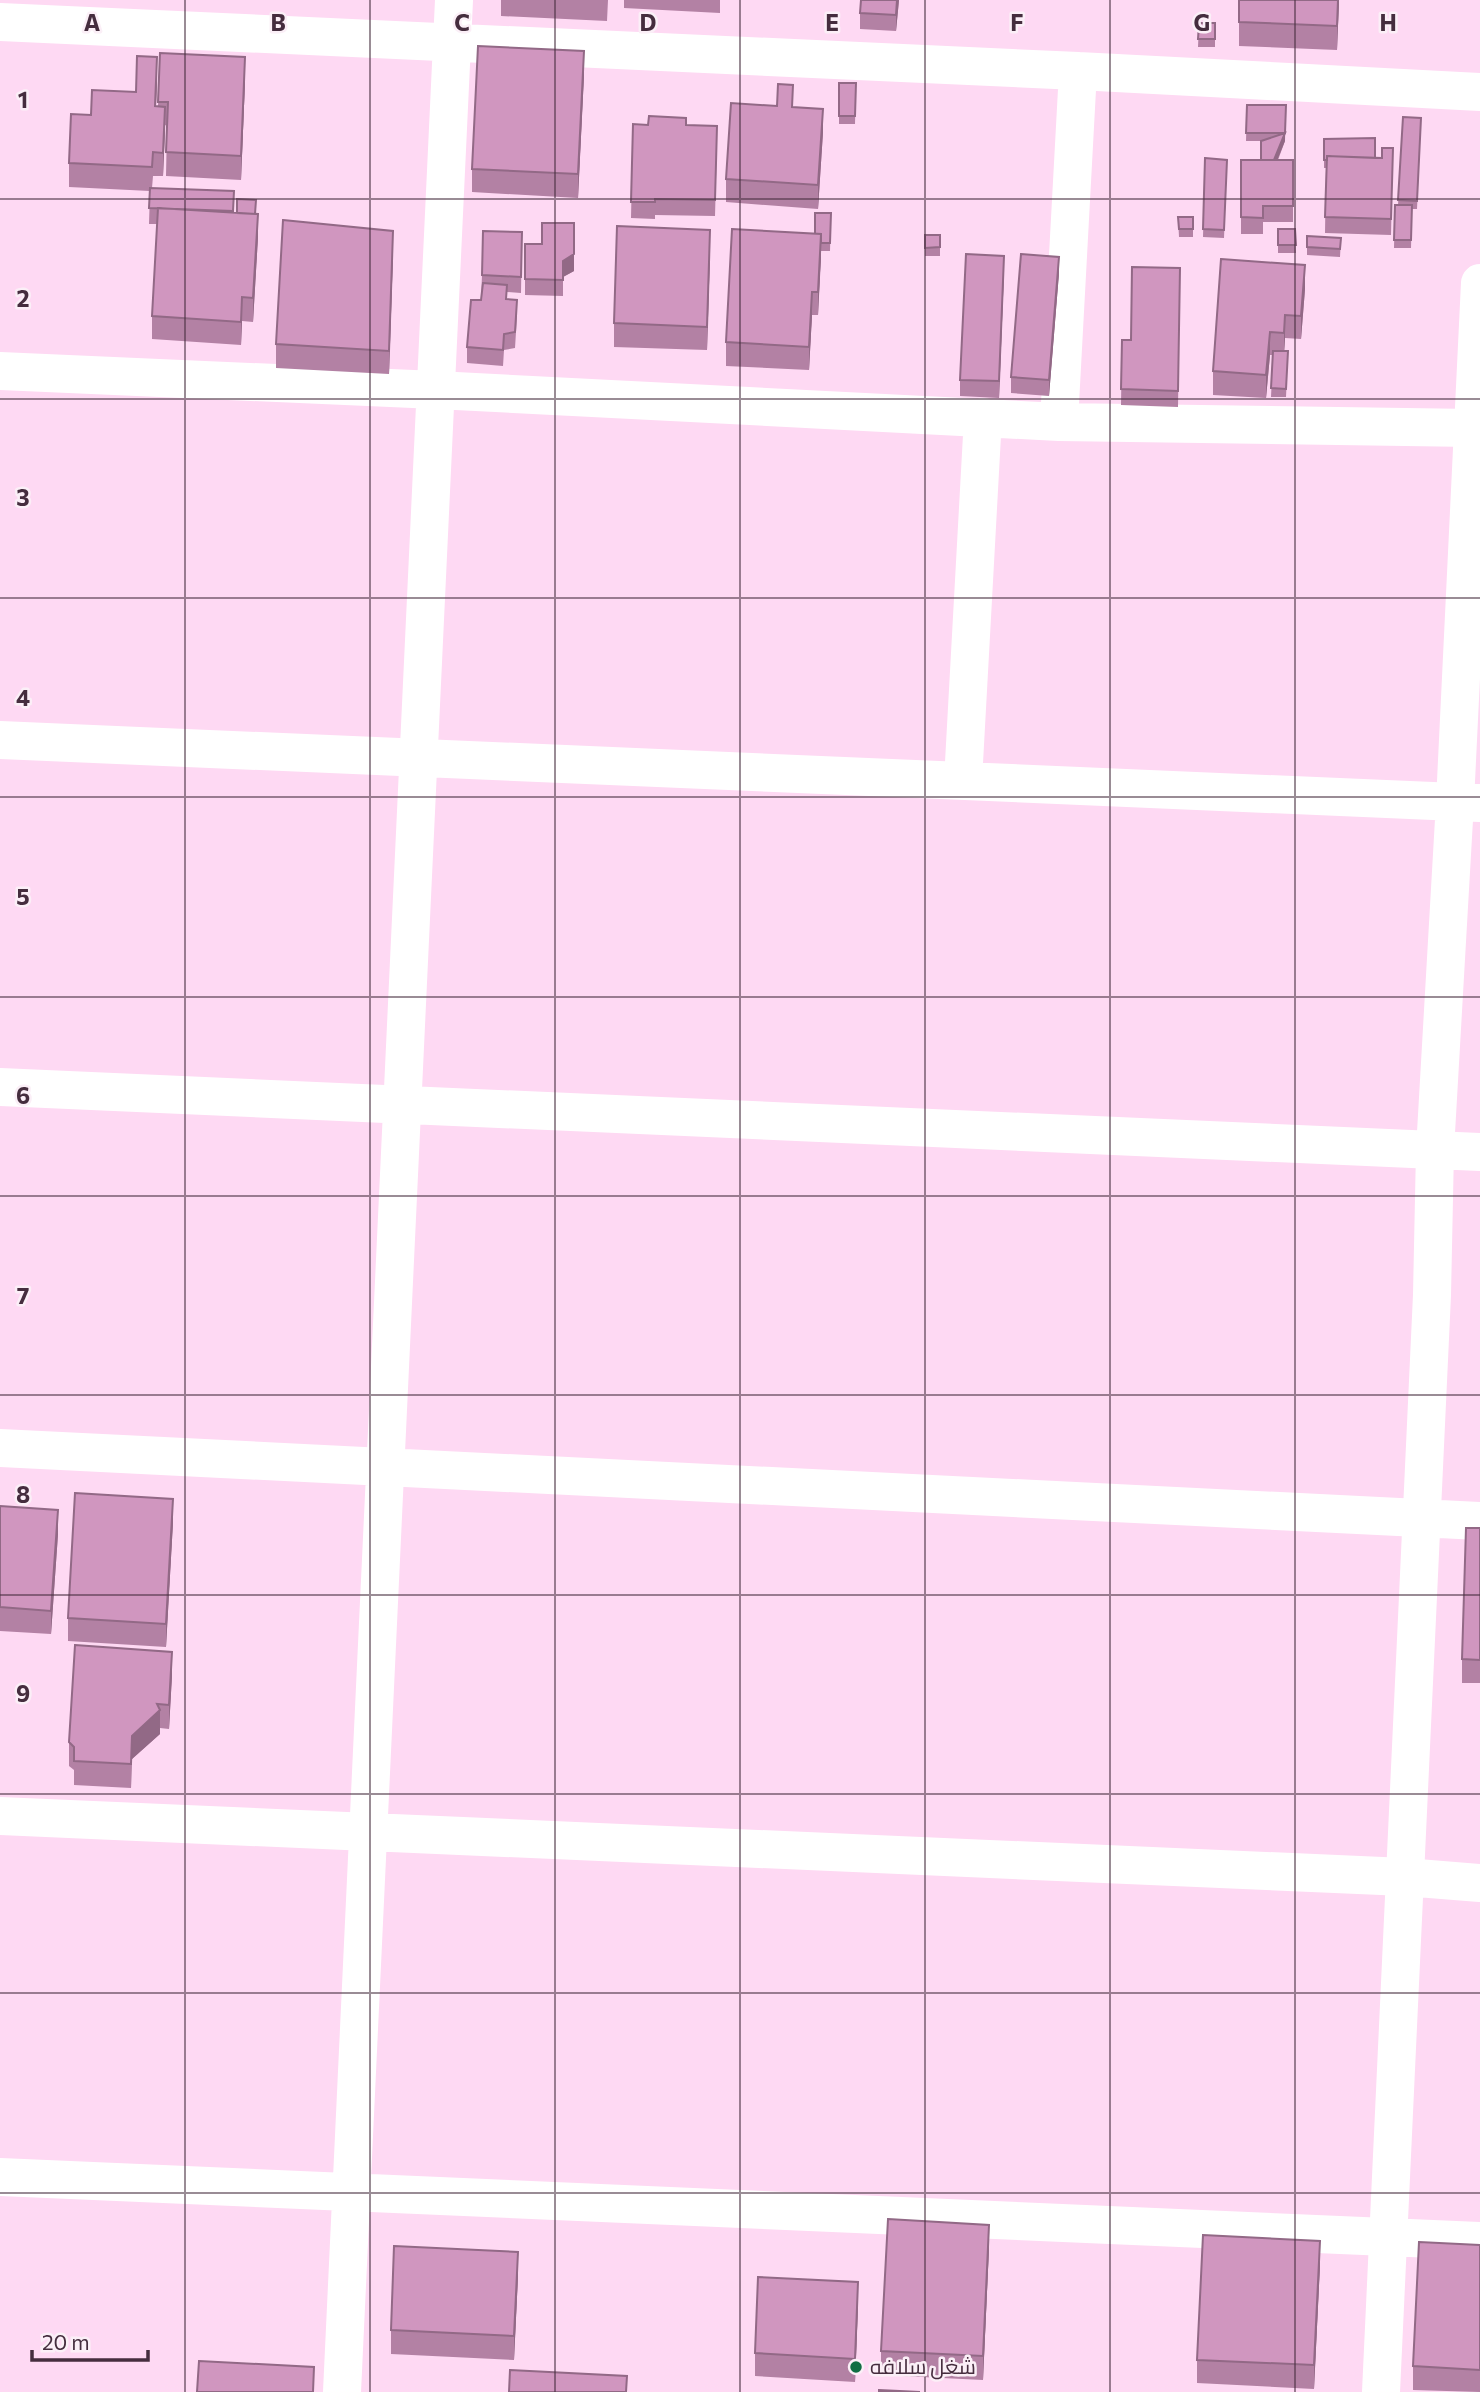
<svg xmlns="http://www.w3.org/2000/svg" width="1480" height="2392" font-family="Commissioner,Cairo,sans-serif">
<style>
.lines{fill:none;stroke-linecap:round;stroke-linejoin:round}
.street{stroke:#fff;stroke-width:38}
.wall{fill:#b381a4}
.shaded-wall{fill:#926986}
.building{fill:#d096bf;stroke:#926986;stroke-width:2}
.grid{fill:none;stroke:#452d3e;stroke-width:2;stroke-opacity:0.55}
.poi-dot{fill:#106e43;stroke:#fbeff7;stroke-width:2.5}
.labels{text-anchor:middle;stroke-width:5;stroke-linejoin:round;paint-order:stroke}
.poi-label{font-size:21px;fill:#452d3e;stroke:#fbeff7;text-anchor:start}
.grid-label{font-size:23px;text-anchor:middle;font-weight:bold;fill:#452d3e;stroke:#fbeff7;stroke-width:5;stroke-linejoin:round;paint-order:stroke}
</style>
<rect width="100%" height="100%" fill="#fed9f3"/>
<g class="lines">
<path class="street" d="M0,22L1078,71L1480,92
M0,371L436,390L1059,422L1473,428
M1059,422L1078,71
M0,740L1480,803
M963,781L983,417
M0,1087L1480,1152
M0,1448L1480,1521
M0,1816L1405,1877L1480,1883
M0,2177L1480,2241
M342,2392L454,0
M1381,2392L1432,1295L1435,1150L1455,802L1480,283"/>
</g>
<path class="wall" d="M501,0H608L607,21L501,16Z
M624,0H720V13L624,8Z
M899,0L896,31L860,29V13Z
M1239,0H1339L1337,50L1239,46Z
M1199,23H1215V47H1198Z
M160,53L245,81L241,180L166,176L167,126L165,125L163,176H153L152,188L234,191V212L256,214L258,237L253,322L242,321L241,345L152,339V316L157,224H149L150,191L69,187V163L91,115L157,80L156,106H158Z
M584,75L578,198L472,192V169Z
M839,83H856L855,124H839Z
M1247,105H1286L1285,141L1278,160H1293V222H1263V234H1241V160H1261L1262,141H1246Z
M793,107L823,132L818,209L726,202V179Z
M1403,117L1421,118L1417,209H1412L1411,248H1394L1395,205H1398Z
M633,124L686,125L717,142L715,216L655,215V219L631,218Z
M1324,139L1375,158H1382L1393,148L1391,235L1325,233L1326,168H1324Z
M1205,158L1227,160L1224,238L1203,237Z
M831,213L830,251H821L818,315H812L809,370L726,366V342L815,234Z
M1178,217H1193V237H1179Z
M1278,229H1295L1296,253H1278Z
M522,232L521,293L507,292V299L517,316L515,348L504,350L503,366L467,363V347L481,300L482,275Z
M925,235H940V256H925Z
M1307,236L1341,238L1340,257L1307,255Z
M525,244L574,271L563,277V296L525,295Z
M710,253L707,350L614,347V323Z
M393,254L389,374L276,368V344Z
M1180,268L1178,407L1121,405L1122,340H1131Z
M1004,272L999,398L960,396V380Z
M1059,273L1049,396L1011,393V377Z
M1305,289L1301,339L1285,338L1284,351H1288L1286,397H1271L1273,355H1270L1266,398L1213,395V371Z
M0,1506L58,1534L51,1634L0,1631Z
M173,1522L166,1647L68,1641V1618Z
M1480,1528V1683H1462V1659Z
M172,1675L169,1729L160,1728V1734L132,1759L131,1788L74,1785V1770L69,1766V1742Z
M1480,2245V2392L1413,2390V2366Z
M989,2248L983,2380L881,2375V2351Z
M1320,2265L1314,2389L1197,2383V2360Z
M518,2276L514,2360L391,2354V2330Z
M858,2305L855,2382L755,2376V2353Z"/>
<path class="shaded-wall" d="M897,0H899L896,31V15Z
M1338,0H1339L1337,50V26Z
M584,51V75L578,198V174Z
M157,57V80L155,130V106Z
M245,57V81L241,180V156Z
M165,107V130L163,176V153Z
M823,109V132L818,209V185Z
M1285,133V141L1274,168V160Z
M258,214V237L253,322V298Z
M710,230V253L707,350V327Z
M393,231V254L389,374V351Z
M821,234V258L818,315V292Z
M574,239V271L563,277V261Z
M1004,256V272L999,398V381Z
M1059,257V273L1049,396V380Z
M1305,265V289L1301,339V316Z
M812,292V315L809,370V347Z
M242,297V321L241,345V322Z
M1285,315V338L1284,356V333Z
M1270,332V355L1266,398V375Z
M173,1499V1522L166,1647V1624Z
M58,1510V1534L51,1634V1611Z
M172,1652V1675L169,1729V1705Z
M160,1710V1734L132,1759L131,1788L132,1736Z
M989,2225V2248L983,2380V2356Z
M1320,2241V2265L1314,2389V2365Z
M518,2252V2276L514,2360V2336Z
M858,2282V2305L855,2382V2359Z"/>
<path class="building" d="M861,0H897L896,15L860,13Z
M1239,0H1338L1337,26L1239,22Z
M1199,23H1215V39H1198Z
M478,46L584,51L578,174L472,169Z
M160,53L245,57L241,156L166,152L168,102H158Z
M137,56L157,57L155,106L165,107L163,153L153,152L152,167L69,163L71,114L91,115L92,90L136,92Z
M839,83H856L855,116H839Z
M778,84L793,85L792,107L823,109L818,185L726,179L731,103L777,106Z
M1247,105H1286L1285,133H1246Z
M649,116L686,118V125L717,126L715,200L655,199V202H631L633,124L648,125Z
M1403,117L1421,118L1417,201L1398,200Z
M1285,133L1274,160H1261V141Z
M1375,138V158L1327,156V160H1324V139Z
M1382,148H1393L1391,219L1325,217L1327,156L1382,158Z
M1205,158L1227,160L1224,230L1203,229Z
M1241,160H1293V206H1263V218L1241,217Z
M150,188L234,191L233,211L149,208Z
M237,199L256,200L255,214L237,213Z
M1395,205H1412L1411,240H1394Z
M158,208L258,214L253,298L242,297L241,322L152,316Z
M815,213H831L830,243H821V234H815Z
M1178,217H1193V229H1179Z
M283,220L393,231L389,351L276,344Z
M542,223H574V254L563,261V280L525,279V244H542Z
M617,226L710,230L707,327L614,323Z
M732,229L821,234L818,292H812L809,347L726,342Z
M1278,229H1295L1296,245H1278Z
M483,231L522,232L521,277L482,275Z
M925,235H940V247L925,248Z
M1307,236L1341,238L1340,249L1307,247Z
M966,254L1004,256L999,381L960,380Z
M1021,254L1059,257L1049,380L1011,377Z
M1221,259L1305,265L1301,316L1285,315L1284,333L1270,332L1266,375L1213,371Z
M1132,267L1180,268L1178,391L1121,389L1122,340H1131Z
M483,283L507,285L506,299L517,300L515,332L504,334L503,350L467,347L471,300H481Z
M1273,351H1288L1286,389L1271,388Z
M75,1493L173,1499L166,1624L68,1618Z
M0,1506L58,1510L51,1611L0,1607Z
M1466,1528H1480V1660L1462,1659Z
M75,1645L172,1652L169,1705L157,1704L160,1710L132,1736L131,1764L74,1761V1747L69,1742Z
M888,2219L989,2225L983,2356L881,2351Z
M1203,2235L1320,2241L1314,2365L1197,2360Z
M1419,2242L1480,2245V2370L1413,2366Z
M394,2246L518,2252L514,2336L391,2330Z
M758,2277L858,2282L855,2359L755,2353Z
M199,2361L314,2367L313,2392H197Z
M510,2370L627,2376L626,2392H509Z
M879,2390L920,2392H879Z"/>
<path class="grid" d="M185,0V2392M370,0V2392M555,0V2392M740,0V2392M925,0V2392M1110,0V2392M1295,0V2392M0,199H1480M0,399H1480M0,598H1480M0,797H1480M0,997H1480M0,1196H1480M0,1395H1480M0,1595H1480M0,1794H1480M0,1993H1480M0,2193H1480"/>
<circle class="poi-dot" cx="856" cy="2367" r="7"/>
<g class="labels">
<g class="poi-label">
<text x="870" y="2374">شغل سلافه</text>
</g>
</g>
<g class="grid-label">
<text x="92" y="31">A</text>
<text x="278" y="31">B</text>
<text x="462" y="31">C</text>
<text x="648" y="31">D</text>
<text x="832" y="31">E</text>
<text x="1017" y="31">F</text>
<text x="1202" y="31">G</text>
<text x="1388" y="31">H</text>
<text x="23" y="108">1</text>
<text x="23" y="307">2</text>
<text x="23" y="506">3</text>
<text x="23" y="706">4</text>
<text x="23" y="905">5</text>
<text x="23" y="1104">6</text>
<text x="23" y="1304">7</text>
<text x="23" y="1503">8</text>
<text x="23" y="1702">9</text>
</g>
<path d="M32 2350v10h116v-10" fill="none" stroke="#452d3e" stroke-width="3.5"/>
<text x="42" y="2350" font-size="21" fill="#452d3e" stroke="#fbeff7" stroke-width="5" paint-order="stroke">20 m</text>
</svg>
